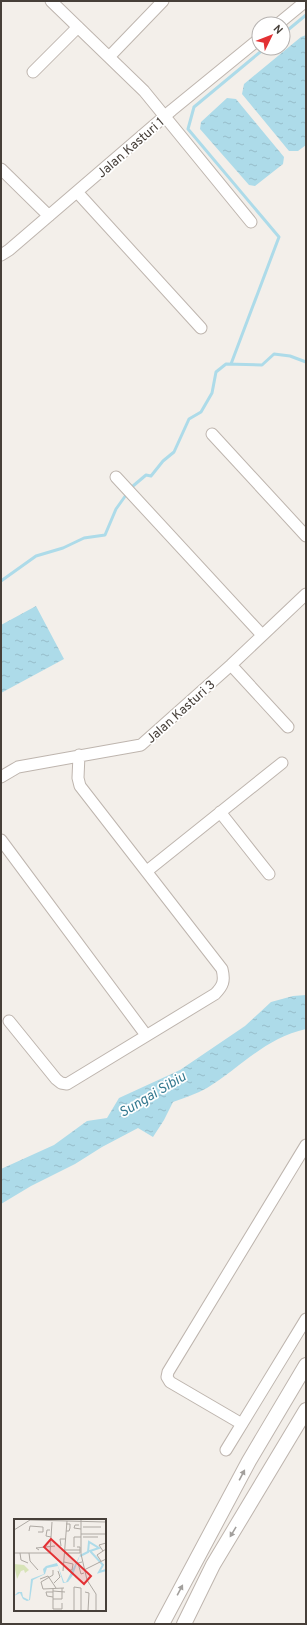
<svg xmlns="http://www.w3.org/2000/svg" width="307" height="1625" font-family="Overpass,sans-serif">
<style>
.water{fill:url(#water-ripples)}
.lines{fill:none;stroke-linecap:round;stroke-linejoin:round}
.stream{stroke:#addbe9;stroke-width:3}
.minor-casing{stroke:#beb5ae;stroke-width:13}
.tertiary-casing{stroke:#beb5ae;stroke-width:16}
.minor{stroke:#fff;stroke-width:11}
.tertiary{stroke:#fff;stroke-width:14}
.oneway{fill:#a29f9c}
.labels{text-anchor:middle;stroke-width:3.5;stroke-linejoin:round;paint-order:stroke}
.street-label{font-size:13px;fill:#463f39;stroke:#fff}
.water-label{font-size:14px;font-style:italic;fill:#367a90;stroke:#fff}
.inset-river{fill:none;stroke:#addbe9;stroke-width:2}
.inset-road{fill:none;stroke:#aea9a3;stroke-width:1}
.view{fill:#e33134;fill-opacity:0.15;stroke:#e33134;stroke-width:2}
.inset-edge{fill:none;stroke:#463f39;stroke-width:2}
</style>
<defs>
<pattern id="water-ripples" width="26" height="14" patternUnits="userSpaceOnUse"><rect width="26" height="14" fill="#addbe9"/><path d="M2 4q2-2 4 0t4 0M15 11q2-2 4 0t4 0" fill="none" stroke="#96bdc9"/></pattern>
</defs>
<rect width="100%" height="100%" fill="#f3efea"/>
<path class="water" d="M306,35V145L298,151H289L242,94L244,84L301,37Z
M227,98L236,99L284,157L283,164L255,186L249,185L200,129L201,122Z
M36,606L64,659L1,693V625Z
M306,995V1029C265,1038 241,1067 207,1088C196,1094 184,1098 173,1102L164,1120L153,1137L138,1128L102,1147L75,1164L31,1186L1,1204V1169L54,1145L87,1121L107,1118L119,1098L180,1070L245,1026L271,1002L293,996Z"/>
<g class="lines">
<path class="stream" d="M283,34L306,15
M231,364L279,237L188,129L194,107L265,48
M133,486L146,475L151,476L163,461L174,452L189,419L201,412L212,393L216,372L226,364L262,365L274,354L290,356L306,362
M1,581L36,556L63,548L84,538L105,535L116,509L126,495"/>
<defs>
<path id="minor" d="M51,1L144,91L251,222
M278,24L306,1
M109,57L163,1
M33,72L78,27
M1,169L49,216
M77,192L201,328
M1,255L9,250L172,110L259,39
M212,434L306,536
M116,477L262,635
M231,665L288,727
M1,777L18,767L141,745L231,665L306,594
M220,812L269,874
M1,840L146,1035
M147,871L282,763
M9,1021L56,1079L61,1083L67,1084L215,994C223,986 225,981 222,969L80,786L78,778L79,755
M242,1424L170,1382L167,1377L168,1372L306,1145
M226,1450L306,1319"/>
<path id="tertiary" d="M162,1624L249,1461L306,1365
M184,1624L213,1565L306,1410"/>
</defs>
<use href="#minor" class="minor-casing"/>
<use href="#tertiary" class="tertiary-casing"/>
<use href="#minor" class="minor"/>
<use href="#tertiary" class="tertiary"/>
</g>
<defs><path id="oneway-solid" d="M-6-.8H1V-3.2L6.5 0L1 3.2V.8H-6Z"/></defs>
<g class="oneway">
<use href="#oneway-solid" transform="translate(242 1475) rotate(-62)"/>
<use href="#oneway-solid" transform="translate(233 1532) rotate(121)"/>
<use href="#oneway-solid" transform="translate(180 1590) rotate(-62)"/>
</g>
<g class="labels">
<g class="street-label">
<text transform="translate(130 147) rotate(-41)" y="5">Jalan Kasturi 1</text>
<text transform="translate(180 711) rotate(-42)" y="5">Jalan Kasturi 3</text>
</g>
<g class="water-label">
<text transform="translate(152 1094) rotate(-31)" y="5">Sungai Sibiu</text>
</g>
</g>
<g transform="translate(14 1519)">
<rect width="92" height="92" fill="#f3efea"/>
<path d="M0,45L10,46L15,51L11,54L10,51L7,52L3,60Z" fill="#d7e3b7"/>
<path d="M66,36L59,56L54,63L49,64L44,47L33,49L31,55L19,61L16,81L13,82L9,80L6,74L0,77L4,73H8L9,78L15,81L17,60L30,55L29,50L32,47L43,44L50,63H52Z" fill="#addbe9"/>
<path class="inset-river" d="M66,37L74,33L75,23L85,29L76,32L89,46L85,53L92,51"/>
<path class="inset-road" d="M67,1V35L73,61L82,75V92M65,6H61L60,9L67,10M69,8H87M0,11L16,1L92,3M36,11H33L32,17L37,18M15,12L16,7L29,8V13H24M52,12H55L56,9V5H52M67,15H92M69,18H84M47,27L46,20H52M60,28V18H67M25,31L22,29L41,27M51,31H66M89,32L85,26L92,24M0,34H36L38,3M6,34L7,41L14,44M15,34L16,42L24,51M51,34H66V28H63M87,42L83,36L92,30M50,43L59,45L58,51H55M68,43L64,44L67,55L70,54M70,51L92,40M49,52L53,2M26,60L34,57L42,69M40,64L46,58L44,52M60,68L67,69V92M39,69V90H48V84M29,70L27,63L39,56V51M29,70L50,69M39,72L51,73M71,73L75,74L74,92M39,78L33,77L32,73H39M39,80H48V69M60,92V68"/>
<path class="view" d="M37,20L77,57L70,65L30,28Z"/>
<rect width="92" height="92" class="inset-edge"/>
</g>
<rect width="307" height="1625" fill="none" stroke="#463f39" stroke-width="4"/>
<g transform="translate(271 36) rotate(47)"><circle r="19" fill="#ffffff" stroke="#b5b2b0"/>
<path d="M0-3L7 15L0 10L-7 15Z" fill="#e33134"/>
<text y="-6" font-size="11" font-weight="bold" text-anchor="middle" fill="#463f39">N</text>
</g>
</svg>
